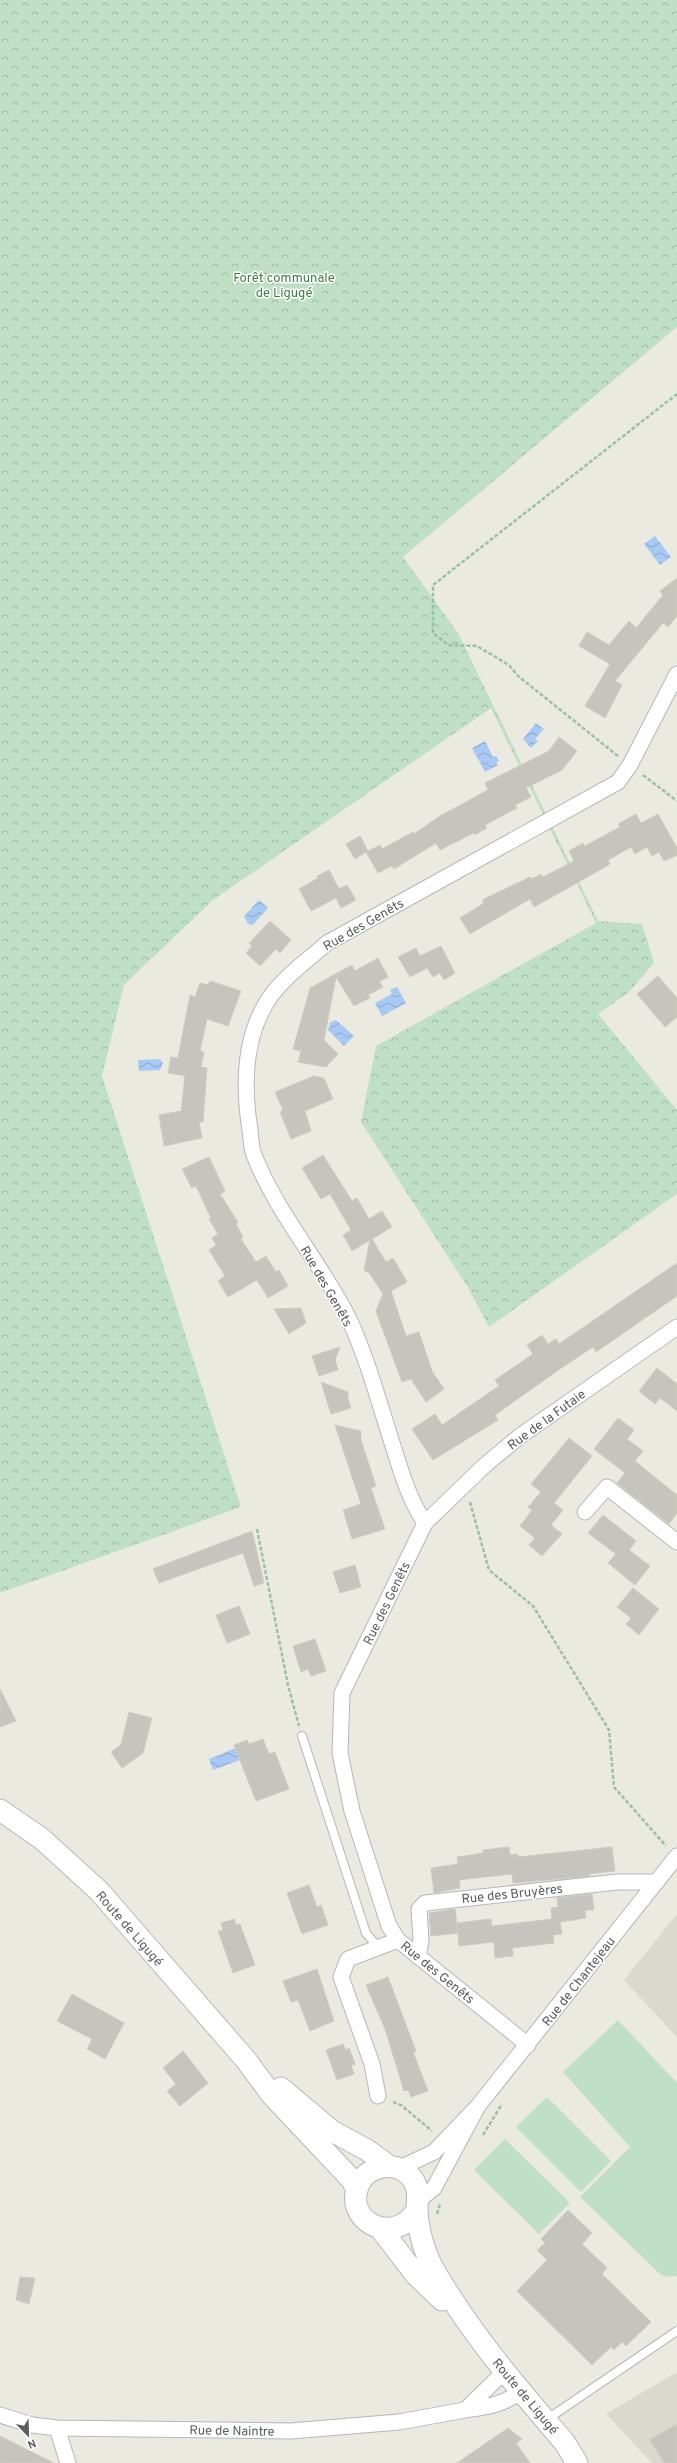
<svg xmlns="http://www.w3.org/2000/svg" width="677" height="2463" font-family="Overpass,sans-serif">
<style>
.education{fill:#dad9d0}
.grass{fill:#c0e0c5}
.forest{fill:url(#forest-crowns)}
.water{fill:url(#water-waves)}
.building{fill:#c6c4be;stroke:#cfccc1}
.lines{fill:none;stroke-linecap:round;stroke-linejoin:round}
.lane-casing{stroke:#b4b6ba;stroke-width:10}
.street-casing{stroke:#b4b6ba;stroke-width:17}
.secondary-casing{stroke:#b5b7bc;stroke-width:23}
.path{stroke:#9ac0aa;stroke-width:2.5;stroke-dasharray:4 2;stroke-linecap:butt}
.lane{stroke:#fff;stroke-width:8}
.street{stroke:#fff;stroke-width:15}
.secondary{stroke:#fff;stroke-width:21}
.labels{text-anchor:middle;stroke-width:3;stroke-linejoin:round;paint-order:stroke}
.park-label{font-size:13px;fill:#3d7c49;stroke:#fff}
.street-label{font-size:13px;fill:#5a5c60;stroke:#fff}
</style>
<defs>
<pattern id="forest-crowns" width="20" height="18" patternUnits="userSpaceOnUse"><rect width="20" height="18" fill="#c0e0c5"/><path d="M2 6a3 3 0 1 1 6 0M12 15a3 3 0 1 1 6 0" fill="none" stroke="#9fb9a3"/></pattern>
<pattern id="water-waves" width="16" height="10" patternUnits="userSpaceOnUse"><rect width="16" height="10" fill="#a8c9f4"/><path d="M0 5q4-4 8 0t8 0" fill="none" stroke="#8ca6c9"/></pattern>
</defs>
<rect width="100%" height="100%" fill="#ebeae1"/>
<path class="education" d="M677,1914V2037L624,1980Z
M677,2372V2463H652L606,2414Z"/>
<path class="grass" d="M618,2020L677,2083V2276L667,2277L660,2274L580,2197L630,2147L563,2072Z
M547,2097L611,2161L581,2192L516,2127Z
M505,2139L570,2203L539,2234L474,2170Z"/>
<path class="forest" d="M0,0H677V327L403,557L458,633L598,921L642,924L654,963L628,993L598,1014L677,1110V1194L489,1327L467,1286L361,1122L376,1046L596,923L491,708L213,900L124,985L102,1076L241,1507L0,1593Z"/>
<path class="water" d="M655,536L671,557L660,565L644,544Z
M536,723L544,729L535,739L538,741L531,748L523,739Z
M485,741L493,757L496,756L499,761L496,763L498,765L485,772L472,748Z
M259,900L268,908L253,925L248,924L244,916Z
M397,987L406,1003L382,1016L375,1003L392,994L390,990Z
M336,1020L354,1036L344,1046L327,1029L330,1026L329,1023Z
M160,1059L163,1063L160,1070L139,1071L138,1060Z
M238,1747L243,1759L213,1770L209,1759Z"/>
<path class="building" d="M677,578V616L668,627L663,623L615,681L622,685L605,718L585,706L610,664L579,646L587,632L609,645L629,621L636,628L663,595L660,591Z
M559,737L577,751L562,770L526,788L531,797L515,805L517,808L485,825L487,828L475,835L474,833L440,850L436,843L394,869L392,866L378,873L366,852L355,859L346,844L360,836L368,851L380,845L382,849L413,832L414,834L440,816L488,790L485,783L549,751Z
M636,814L641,823L658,814L677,848V855L664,861L659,852L652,856L647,847L635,854L631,847L608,860L610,864L568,888L534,907L530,899L470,934L460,918L484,903L482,900L530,877L531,879L541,874L543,877L574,861L569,851L583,843L585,846L620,827L618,824Z
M329,870L339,889L347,885L356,900L341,908L336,898L311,911L299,889L318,878L317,876Z
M270,921L291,940L280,953L276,949L260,966L246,953L252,946L249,943Z
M441,946L455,973L444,980L440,973L433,977L427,968L410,977L398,957L416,948L420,956Z
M378,958L388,977L379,982L383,987L368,995L370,998L354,1006L336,977L324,1040L338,1054L326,1067L298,1062L301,1051L293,1049L310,988L352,965L355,971Z
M658,976L677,998V1017L665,1027L637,994Z
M210,981L241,991L228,1026L207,1019L200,1051L204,1052L201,1067L207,1068L203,1122H199L202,1138L164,1146L159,1115L181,1111L185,1076L168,1073L171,1057L178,1058L190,995L195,997L200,983L208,985Z
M314,1076L324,1078L333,1099L305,1111L311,1131L291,1139L280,1112L283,1110L275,1092Z
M323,1155L352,1201L357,1198L369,1219L382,1211L392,1227L372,1239L386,1262L393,1258L407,1282L391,1291L406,1336L419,1332L432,1371L444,1389L426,1402L411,1379L402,1382L381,1325L376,1311L383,1294L370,1274L364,1270L370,1240L352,1251L343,1235L351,1230L330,1194L321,1199L302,1168Z
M209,1157L225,1191L220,1194L238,1222L236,1224L243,1237L241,1239L256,1262L266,1256L276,1272L279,1270L288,1286L268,1298L257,1280L228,1297L218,1281L225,1276L209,1250L216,1245L212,1238L218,1234L209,1219L211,1218L196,1186L192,1188L182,1169Z
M677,1263V1296L596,1352L593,1347L560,1369L495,1415L498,1420L433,1460L412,1429L435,1414L442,1425L499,1386L495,1380L533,1354L527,1345L542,1335L548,1344L556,1339L559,1344Z
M301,1308L306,1323L289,1334L274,1309Z
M340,1347L335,1360L338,1370L319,1376L312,1356Z
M657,1368L677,1384V1411L660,1398L655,1404L639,1391Z
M321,1382L348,1392V1399L351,1408L331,1414Z
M618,1418L634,1430L627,1439L643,1451L635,1461L677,1495V1513L669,1524L617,1483L625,1473L594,1449Z
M335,1425L361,1431V1440L376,1486L371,1488L385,1529L352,1539L343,1510L361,1504Z
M569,1438L592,1456L554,1503L563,1510L551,1525L562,1534L542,1556L529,1545L535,1538L520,1526L532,1510L528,1507L541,1492L531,1484Z
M603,1515L636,1541L629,1550L650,1566L635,1585L608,1563L616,1554L588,1533Z
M252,1531L264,1583L254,1586L243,1553L159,1583L153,1569Z
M355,1565L361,1587L340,1593L333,1572Z
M633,1588L659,1609L639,1635L626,1624L631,1618L617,1607Z
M239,1606L250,1634L227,1643L216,1615Z
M315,1639L326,1671L311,1676L308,1669L301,1672L293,1646Z
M0,1689L16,1721L0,1727Z
M129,1712L152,1718L143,1753L122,1768L111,1752L121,1745Z
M263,1739L269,1754L275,1752L289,1789L256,1801L234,1745L247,1740L249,1744Z
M509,1847L510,1855L518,1854V1857L612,1847L615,1871L589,1874L590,1876L513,1883L512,1874L459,1880L460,1888L434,1893L431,1868L458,1864L457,1857L483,1853V1850Z
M309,1885L317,1907L321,1905L328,1925L302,1934L287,1893Z
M592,1894L594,1910H585L586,1918L560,1922L562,1934L553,1935L554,1943L512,1948L513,1956L495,1958L494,1942L459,1946L457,1923L491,1919L492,1926L552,1919L551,1908L558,1907L557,1898Z
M455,1909L458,1933L431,1936L429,1913Z
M234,1919L236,1925L240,1924L255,1965L233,1973L218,1931L223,1930L221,1923Z
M317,1969L334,2021L310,2031L298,2000L291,2002L283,1981Z
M388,1977L416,2051L413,2052L428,2091L411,2097L408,2090L404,2091L385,2029L366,1985Z
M72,1994L124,2023L105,2059L87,2049L92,2039L57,2021Z
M343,2044L346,2050L349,2048L355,2064L351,2065L354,2074L337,2080L326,2050Z
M183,2051L208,2083L180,2106L167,2091L176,2084L163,2068Z
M568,2210L592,2233L582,2244L607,2268L602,2274L651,2322L626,2346L622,2342L614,2350L611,2347L592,2365L517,2291L547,2260L537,2250L545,2243L541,2239Z
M20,2277L35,2278L29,2304L16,2300Z
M677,2424V2463H664L650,2440Z
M508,2428L522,2439L516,2443L530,2463H457Z
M0,2436L54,2463H0Z"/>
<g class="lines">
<defs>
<path id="lane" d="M302,1736L366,1933L378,1947
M546,2420L677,2331"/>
<path id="street" d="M585,1512L607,1487L677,1542
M425,1523L484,1466L520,1436L677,1327
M418,1957L421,1940L419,1909L425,1903L617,1882H657
M528,2045L398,1940L389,1926L352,1811L340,1753L342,1693L425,1523C410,1501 402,1475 394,1449C380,1406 368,1360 349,1319C322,1264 277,1214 254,1155C251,1148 251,1138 250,1130C243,1086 244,1035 270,997C285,976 308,960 327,943L618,782L630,765L677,674
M378,2096L372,2064L341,1977L348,1959L398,1940
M478,2106L677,1856
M400,2168L434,2152L478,2106L434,2188L419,2200
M505,2371L465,2410C486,2407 504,2405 521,2391
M0,2415L32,2425L57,2428L291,2431L399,2422L465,2410
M57,2428L68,2463"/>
<path id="secondary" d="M0,1810L42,1839L99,1891L246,2060L271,2094L352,2180L357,2190
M281,2088L332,2131L367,2150L389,2166
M417,2210C393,2249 340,2219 360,2182C370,2165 396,2161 409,2175C421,2187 417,2197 417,2211C418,2228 422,2243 428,2258C435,2274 445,2288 454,2302C486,2352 526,2397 565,2443L577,2463
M380,2228L416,2275L442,2300"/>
</defs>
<use href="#lane" class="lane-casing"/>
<use href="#street" class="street-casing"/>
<use href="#secondary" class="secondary-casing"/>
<path class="path" d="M618,756L518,676L509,665L477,646L448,645L433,633V585L677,394
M643,775L677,801
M470,1502L489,1570L533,1606L609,1730L614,1787L666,1846
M257,1529L288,1685L299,1726
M393,2102L401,2105L432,2131
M483,2135L502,2104
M437,2214L440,2204"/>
<use href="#lane" class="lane"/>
<use href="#street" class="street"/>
<use href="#secondary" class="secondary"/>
</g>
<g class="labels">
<g class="park-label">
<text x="284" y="282">Forêt communale<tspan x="284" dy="15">de Ligugé</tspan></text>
</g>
<g class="street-label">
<text transform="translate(363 924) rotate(-30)" y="5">Rue des Genêts</text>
<text transform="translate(327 1286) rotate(60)" y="5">Rue des Genêts</text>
<text transform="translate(546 1419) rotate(-36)" y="5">Rue de la Futaie</text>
<text transform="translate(386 1603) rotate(-64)" y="5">Rue des Genêts</text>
<text transform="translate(512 1893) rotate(-6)" y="5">Rue des Bruyères</text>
<text transform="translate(130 1928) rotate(49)" y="5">Route de Ligugé</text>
<text transform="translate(438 1972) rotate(39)" y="5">Rue des Genêts</text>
<text transform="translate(578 1981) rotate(-52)" y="5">Rue de Chantejeau</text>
<text transform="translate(526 2396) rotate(50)" y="5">Route de Ligugé</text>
<text transform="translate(232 2430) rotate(1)" y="5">Rue de Naintre</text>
</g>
</g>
<g transform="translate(28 2435) rotate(157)" stroke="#ffffff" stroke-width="3" paint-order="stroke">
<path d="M0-3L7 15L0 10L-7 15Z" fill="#5a5c60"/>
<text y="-6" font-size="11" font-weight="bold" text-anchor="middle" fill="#5a5c60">N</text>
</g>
</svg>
